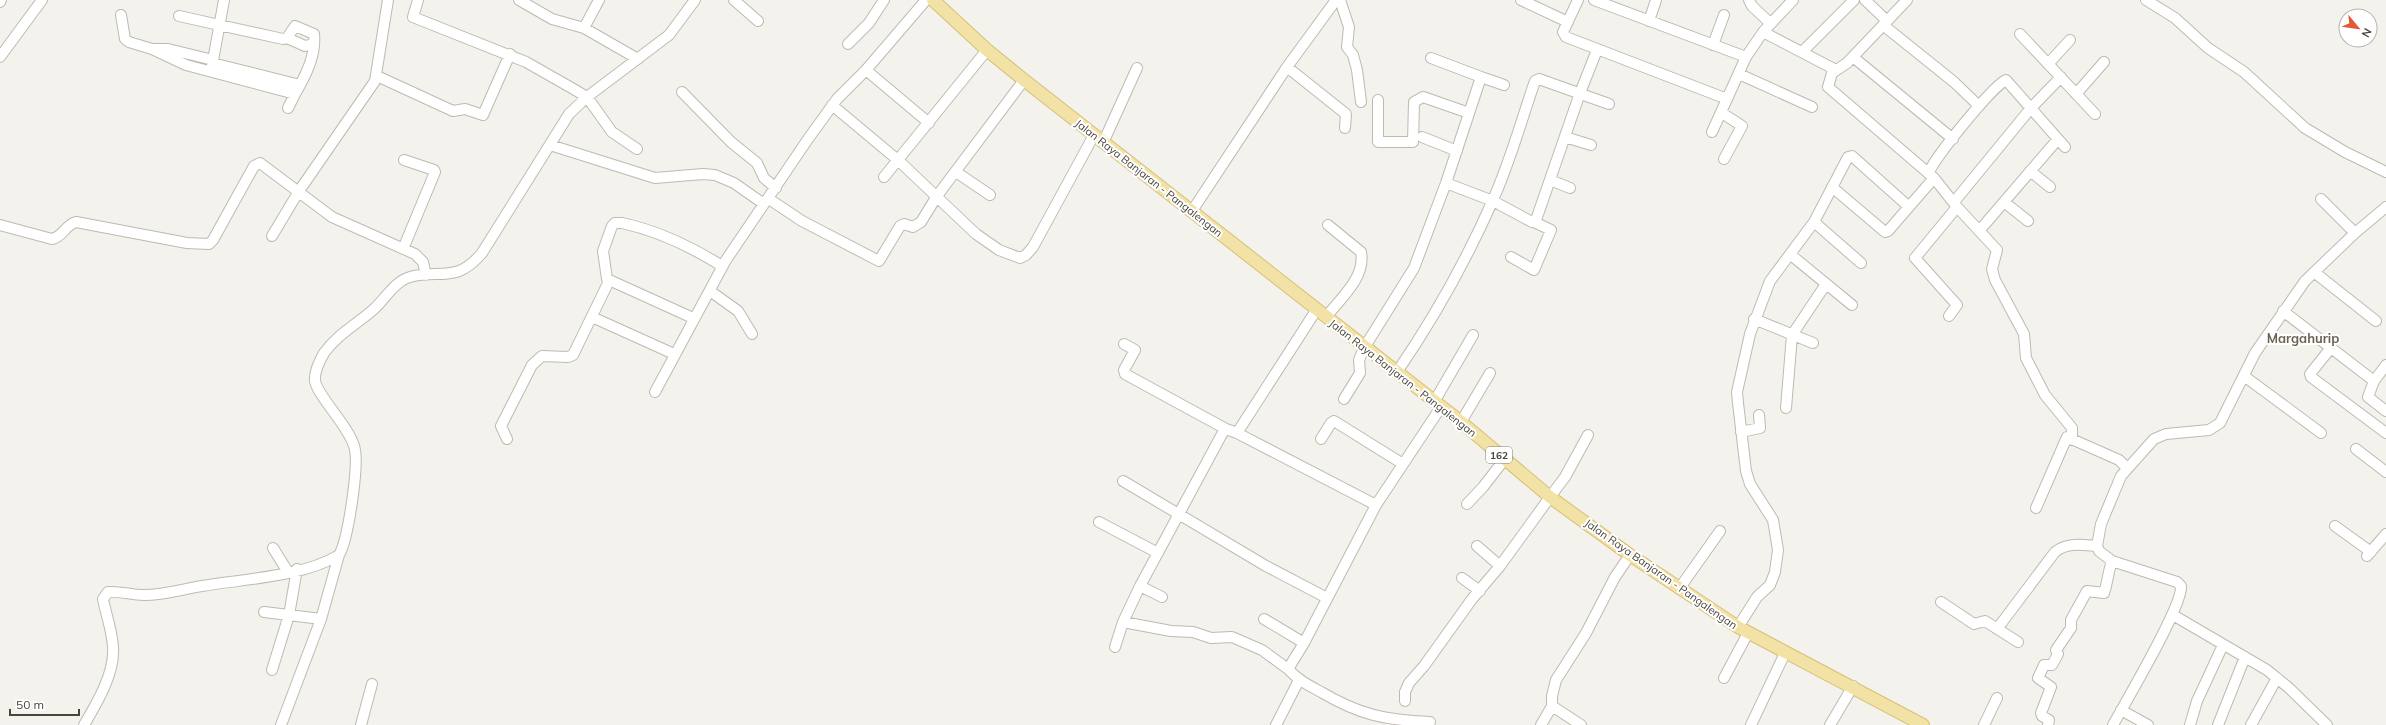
<svg xmlns="http://www.w3.org/2000/svg" width="2386" height="725" font-family="Mulish,sans-serif">
<style>
.lines{fill:none;stroke-linecap:round;stroke-linejoin:round}
.minor-casing{stroke:#bfbab0;stroke-width:12}
.major-casing{stroke:#d7c077;stroke-width:14}
.minor{stroke:#fff;stroke-width:10}
.major{stroke:#f3e2a6;stroke-width:12}
.labels{text-anchor:middle;stroke-width:4;stroke-linejoin:round;paint-order:stroke}
.shield{fill:#fff;stroke:#7f7c75;stroke-width:1}
.shield-label{font-size:10px;font-weight:bold;fill:#48443a}
.street-label{font-size:11px;fill:#48443a;stroke:#fff}
.quarter-label{font-size:13px;font-weight:bold;fill:#6a6253;stroke:#fff}
</style>
<rect width="100%" height="100%" fill="#f4f2ec"/>
<g class="lines">
<defs>
<path id="minor" d="M418,0L413,17L526,62L570,87L587,97L612,132L637,149
M519,0L552,19L584,28L638,59
M734,0L758,21
M1340,0L1349,27L1347,47L1353,55L1357,70L1361,102
M1521,0L1568,22
M1578,0L1563,32L1566,37L1727,99
M1594,0L1746,57
M1749,0L1752,6L1770,23
M1865,0L1886,20
M1907,0L1847,63L1832,73L1828,87L1934,178L1957,207L1997,250L1992,269L1995,280L2024,334L2026,358L2045,395L2072,428V440
M2146,0L2175,18L2208,48L2244,72L2305,128L2345,152L2386,172
M0,2L1,0
M121,15L125,39L129,42L152,49H168L213,60
M179,16L283,39L287,38L295,26L314,34C316,52 309,69 300,85
M1649,21L1656,0
M1883,25L1954,82L1979,106
M584,28L599,0
M1763,32L1836,70
M2020,34L2095,114
M287,38L305,46L313,44
M848,44L869,23L884,0
M1713,45L1724,15
M152,49L186,65L295,94L300,85L212,63
M1802,52L1854,0
M0,57L42,0
M1853,57L1953,139
M2048,64L2070,40
M212,66L224,0
M1287,67L1346,114L1345,128
M866,70L929,123
M1739,74L1812,107
M377,76L453,111L465,109L483,115L510,54
M1481,77L1504,85
M682,92L731,142L757,163L764,178L776,188
M2076,94L2104,62
M1378,100V142H1413L1414,102L1423,97L1469,113
M832,105L899,161L976,234L999,250L1020,258L1026,255L1033,247L1094,135
M288,108L295,94
M1722,113L1742,126L1724,159
M1712,132L1746,57L1763,32L1793,0
M1422,137L1457,151
M1565,137L1591,145
M1103,143L1137,68
M550,145L655,178L703,174L715,175L734,183L764,204
M2030,171L2050,187
M956,172L990,195
M1929,173C1932,160 1993,86 2006,80L2065,147
M884,177L987,50
M1550,180L1570,188
M1446,183L1493,201L1532,222L1536,220L1580,93L1597,50
M1832,187L1885,232L1888,231L1934,178
M769,199L802,221L879,261L900,226L904,224L913,227L921,222L937,196L1024,80
M2321,199L2355,233
M1954,202L2031,108L2061,77
M2004,202L2028,221
M1192,211L1287,67L1336,0
M1814,222L1861,263
M0,225L52,239C63,237 65,225 76,222L187,243L209,244L213,240L254,166L260,163L332,217L415,254L423,262L426,275
M1979,231L2058,139
M272,236L299,191L375,81L388,0
M403,249L435,172L434,170L404,160
M1791,255L1852,305
M1511,257L1534,270L1551,230L1534,222
M2314,272L2376,321
M710,291L738,311L752,334
M2283,311L2374,381L2368,397L2386,411
M1949,316L1957,305L1915,258L1957,207
M592,317L674,354
M1326,317C1341,298 1366,277 1361,252L1328,225
M693,318L607,279L603,251L612,226L615,223H622C659,231 690,246 722,266
M1754,319L1813,343
M1124,344L1135,350L1124,370L1125,374L1226,429
M2330,349L2310,374L2311,377L2386,433
M1397,372C1434,318 1466,261 1492,202C1510,163 1521,121 1535,81L1539,79L1609,104
M2244,376L2321,433
M2374,381L2386,365
M655,392L726,260L808,139L837,99L866,70L926,0
M1344,399L1360,373L1359,360L1364,348L1414,268L1446,183L1481,77L1431,58
M1434,402L1473,335
M1786,408L1792,335L1826,284
M1461,422L1490,373
M1741,432L1760,428L1759,415
M1237,433L1376,505
M507,439L501,426L532,365L542,356L568,357L573,355L609,281
M1321,439L1331,423L1334,421L1403,464
M2356,449L2386,472
M1123,481L1266,566L1327,598
M1467,504L1483,487L1504,460
M2036,508L2067,437L2119,460L2127,468
M1099,522L1158,553
M2335,526L2371,552
M1477,546L1500,566
M273,548L288,572
M2367,556L2386,534
M1462,578L1480,591
M1140,586L1162,597
M1679,589L1720,531
M1941,602L1974,624L1985,621L2018,642
M264,612L289,615L297,569
M2173,615L2267,670L2289,688L2327,725
M321,619L339,555
M1264,619L1304,643
M1123,622L1140,586L1222,434L1226,429L1237,433L1317,309
M1738,627L1757,597L1770,585L1775,572L1778,550L1773,520L1750,484L1746,471L1738,403L1737,392L1750,334L1770,281L1814,222L1848,157L1852,156L1908,206
M1997,629L2055,552C2067,542 2082,545 2097,546
M1115,647L1123,622L1171,631L1193,632L1211,638L1232,637L1262,650L1288,669L1304,643L1376,505L1441,407
M1288,669C1298,680 1308,685 1321,692C1360,715 1385,720 1430,722
M272,670L289,615L321,619L281,725
M1724,678L1748,633
M1405,701V692L1409,683L1424,666L1472,599L1500,566L1550,497L1565,477L1588,435
M1552,706V696L1556,680L1586,633L1615,577L1630,555
M2121,710L2148,725
M84,725C97,703 115,673 113,647C112,630 106,615 103,599L108,592C120,591 132,595 144,595C164,595 183,589 202,586C243,579 303,577 339,555C348,540 360,462 354,446C348,425 318,397 315,381C314,372 320,360 324,353C338,334 357,324 374,309C385,299 395,281 410,277C440,269 456,284 482,253L569,114L587,97L669,35L695,0
M361,725L372,684
M1276,725L1299,680
M1541,725L1552,706L1581,725
M1751,725L1785,653
M1830,725L1853,686
M1984,725L1997,698
M2048,725L2049,720L2042,716L2041,713L2051,687L2038,678L2044,665H2052L2058,654L2056,650L2071,628V620L2087,591L2104,593C2108,581 2108,572 2112,561
M2113,725C2126,701 2183,606 2181,586L2177,582L2112,561L2099,551L2097,546L2101,524L2121,476L2154,439L2166,434L2209,430L2220,423L2255,353L2305,281L2355,233L2386,207
M2190,725L2197,701L2223,645
M2218,725L2245,657
M2251,725L2277,678"/>
<path id="major" d="M933,0L987,50L1024,80L1461,422L1550,497L1630,555L1738,627L1923,725"/>
</defs>
<use href="#minor" class="minor-casing"/>
<use href="#major" class="major-casing"/>
<use href="#minor" class="minor"/>
<use href="#major" class="major"/>
</g>
<g class="labels">
<rect class="shield" x="1486" y="447" width="26" height="16" rx="3"/>
<g class="shield-label">
<text x="1499" y="459">162</text>
</g>
<g class="street-label">
<text transform="translate(1149 178) rotate(38)" y="4">Jalan Raya Banjaran - Pangalengan</text>
<text transform="translate(1403 378) rotate(38)" y="4">Jalan Raya Banjaran - Pangalengan</text>
<text transform="translate(1661 574) rotate(35)" y="4">Jalan Raya Banjaran - Pangalengan</text>
</g>
<g class="quarter-label">
<text x="2303" y="343">Margahurip</text>
</g>
</g>
<g transform="translate(2358 28) rotate(119)"><circle r="19" fill="#ffffff" stroke="#b6b4b0"/>
<path d="M0-3L7 15L0 10L-7 15Z" fill="#e25936"/>
<text y="-6" font-size="11" font-weight="bold" text-anchor="middle" fill="#48443a">N</text>
</g>
<path d="M10 709v6h69v-6" fill="none" stroke="#48443a" stroke-width="2"/>
<text x="16" y="709" font-size="12" fill="#48443a" stroke="#ffffff" stroke-width="3" paint-order="stroke">50 m</text>
</svg>
